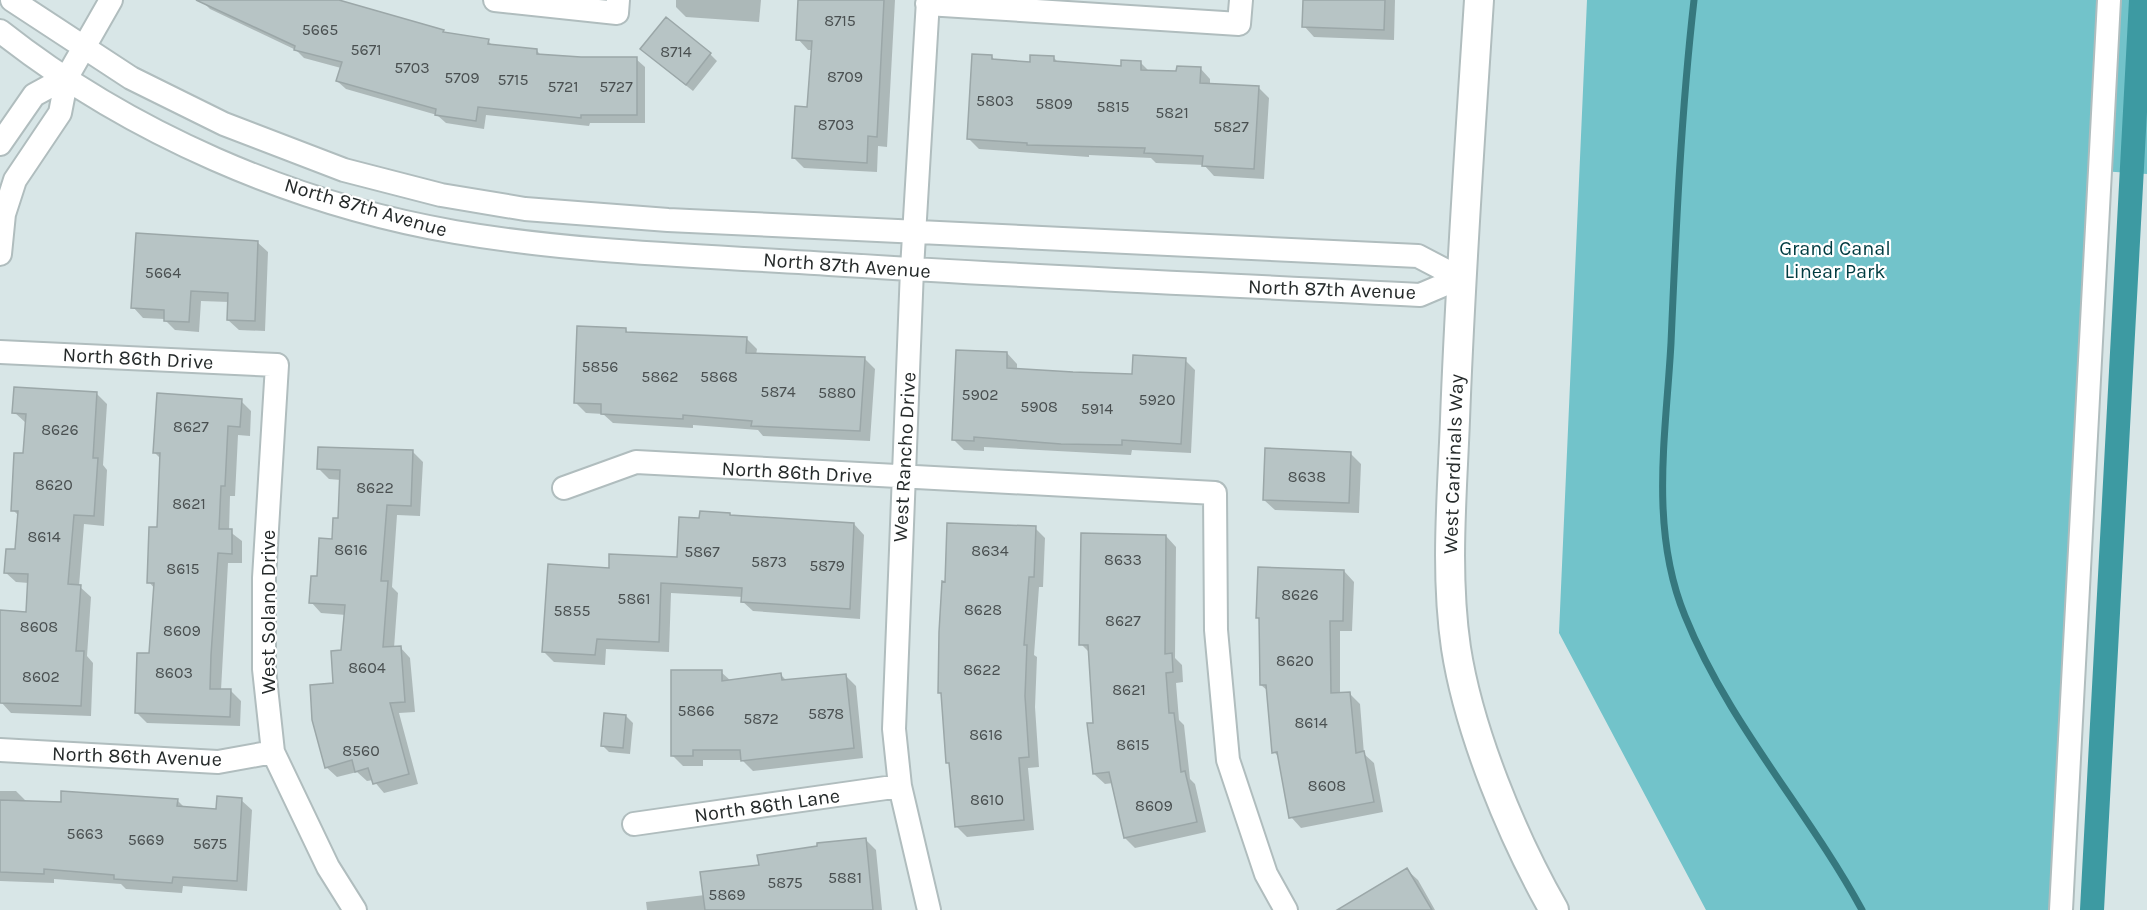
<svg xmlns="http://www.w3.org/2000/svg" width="2147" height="910" font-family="Karla,sans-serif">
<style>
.green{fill:#72c3ca}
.shadow{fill:#0003}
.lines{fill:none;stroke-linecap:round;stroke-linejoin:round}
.stream{stroke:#36787e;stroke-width:7}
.canal{stroke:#3d9aa2;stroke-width:24}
.building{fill:#b7c4c5;stroke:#9ba7a8;stroke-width:1.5}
.minor-casing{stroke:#b0bdbe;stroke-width:26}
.major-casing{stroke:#b0bdbe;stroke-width:32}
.minor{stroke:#fff;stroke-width:22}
.major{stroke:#fff;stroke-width:28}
.labels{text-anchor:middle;stroke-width:4.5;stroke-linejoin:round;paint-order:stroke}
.number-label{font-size:16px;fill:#4a5051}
.street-label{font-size:20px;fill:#252a2a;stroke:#fff}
.park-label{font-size:20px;fill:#003c41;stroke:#fff}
</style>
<rect width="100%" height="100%" fill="#d8e6e7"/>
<path class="green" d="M1587,0H2147V174L2100,171L2061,910H1706L1559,633Z"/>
<path class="shadow" d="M201,0H337L446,34L488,41L493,46L536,50L542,56L636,59L645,67V123H590L589,126L486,115L484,129L446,123L437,115L346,89L337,81L341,68L304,58L296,50L210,9Z
M676,0H761L759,22L686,17L676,7Z
M799,0H895L887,147L878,146L877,172L804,168L793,157L808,109L813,50H808L798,39Z
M1305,0H1395L1394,40L1314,37L1304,26Z
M710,54L717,61L693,91L649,56Z
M992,57L996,61L1032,63L1053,57L1059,63L1122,68L1140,62L1149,71L1178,73L1200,68L1210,79V85L1259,88L1269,98L1264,179L1214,176L1204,165L1156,163L1151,158L1089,155V157L979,149L968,138Z
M257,242L268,252L265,331L239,330L228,320L229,302L201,301L199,332L175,330L164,319L143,318L133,307Z
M626,330L629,334L746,338L757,349L756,355L865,359L875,369L870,441L763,436L758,430L693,425V428L613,423L603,414L586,413L576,403Z
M1007,353L1017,364V370L1134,375L1185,360L1195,370L1191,453L1132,450L1131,455L984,447V451L964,450L954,440Z
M97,394L107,404L103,465L107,470L104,526L84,524L79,586L91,597L87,656L93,663L91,716L11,713L1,702L28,614L29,583L16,582L5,572L16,551L19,516L13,510L24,455L26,423L14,412Z
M241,401L251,411L250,436L238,435L235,496H230L229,531L242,541V563H228L221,690L231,691L241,701L240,726L147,723L137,713L150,655L155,589L149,582L159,528L161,459L154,452Z
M412,451L423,462L420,516L397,515L392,587L398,593L394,648L400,647L410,658L415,712L399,713L418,784L384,793L373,780L367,781L357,772L337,777L326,767L346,615L321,613L311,602L340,520L341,480L329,479L319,469Z
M1350,453L1361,464L1359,513L1275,510L1264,500Z
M730,514L733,517L854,524L864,535L860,619L753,611L742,601L743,597L671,593L669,652L606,649L605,665L554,662L543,651L610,570L678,558L701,520Z
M1035,528L1045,538L1043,587H1039L1034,655L1037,657L1035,707L1039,767L1028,768L1034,830L967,837L956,826L951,765L947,762L943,695L939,692Z
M1166,536L1176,547L1175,658L1182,665L1183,682L1176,683L1179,720L1184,725L1190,779L1195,784L1206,832L1135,848L1125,838L1113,783L1105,784L1094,774L1095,724L1090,653L1081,644Z
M1344,571L1354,582L1352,631H1340V694L1349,693L1360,704L1364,754L1374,763L1383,812L1301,828L1291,817L1280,758L1274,752L1268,691L1261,685V621L1258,618Z
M721,672L731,681L781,675L787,681L846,676L856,686L863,758L753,771L742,760H703V766H683L672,755Z
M626,716L633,723L630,754L609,752L602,745Z
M0,791H16L27,802L177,800L185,808L217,810L241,800L252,810L247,891L183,886L182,893L126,889L121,884L54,879V883L0,881Z
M866,840L876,850L882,910H647L646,902L705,895L760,866Z
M1407,870L1418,880L1435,910H1360Z"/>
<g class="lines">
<path class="stream" d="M1694,0C1681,114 1676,229 1671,343C1666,434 1649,529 1685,616C1728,723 1807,809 1862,910"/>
<path class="canal" d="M2092,910L2141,0"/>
</g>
<path class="building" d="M196,0H339L444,30L443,32L489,39L488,44L537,49V54L581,57H637V115H581V118L478,107L476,121L435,115L436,109L336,81L342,62L294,50L295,46Z
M798,0H884L877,137L868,136L867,163L792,158L795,106L807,107L812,41L796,40Z
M1303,0H1385L1384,30L1302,27Z
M666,17L711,53L686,85L640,49Z
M972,54L992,55V59L1030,62V55L1054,56V61L1121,66V60L1141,61V70L1176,71L1177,66L1201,67L1200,83L1259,86L1254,169L1202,166L1203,156L1144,153L1145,148L1027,145V143L967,139Z
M136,233L258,241L255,321L227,320L228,293L191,291L189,322L164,321V310L131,308Z
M577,326L626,328V332L747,337L746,353L865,357L860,431L751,426L752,421L683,415V419L601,414V404L574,403Z
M956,350L1007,352V368L1073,372L1132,374L1133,355L1186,358L1181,444L1122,440V445L1061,444L974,437V441L952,440Z
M14,387L97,392L93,458H98L94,516L74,515L68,584L81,585L76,651H84L81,706L0,703V610L26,612L28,574L4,573L6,549H15L18,511H11L14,453H23L26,414L12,413Z
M157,393L242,399L240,427L228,426L225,486H221L219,529H232V554L218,553L211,655L210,689H231L230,717L135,713L137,653H149L154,583H147L149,527H157L160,453H153Z
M318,447L413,450L411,506L387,505L381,581H388L383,647L401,646L405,702L390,703L409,774L373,784L368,768L355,772L352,760L325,768L312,720L310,685L333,683L331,651L341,650L345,605L309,603L311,576H317L319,538L332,539L333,518H338L340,470L317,469Z
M1265,448L1351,452L1349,503L1263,500Z
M700,511L730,513V515L854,523L850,609L741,602L742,588L661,583L659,642L597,639L595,655L542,652L548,564L609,568V554L677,557L679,517L699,518Z
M947,523L1036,526L1034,577H1029L1024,645H1027L1025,696L1029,757L1019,758L1024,820L955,827L949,763H946L941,693H938L939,632L942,581L945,582Z
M1081,533L1166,535L1165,654L1172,653L1173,672L1166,673L1169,713H1174L1181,772L1185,771L1197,822L1124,838L1109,772L1093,774L1087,723H1093L1088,645H1079Z
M1258,567L1344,570L1343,621H1330L1331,693L1350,692L1356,753L1364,751L1374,802L1289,818L1277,752L1272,753L1266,685H1260L1259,618H1256Z
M671,670H722V681L781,673L782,680L846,674L854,748L741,761L740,750H693V756H671Z
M604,713L626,715L623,748L601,746Z
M61,791L178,799L177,806L216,809L217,796L242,798L237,881L173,877L172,883L114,879V875L44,869V874L0,872V800L61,802Z
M866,838L873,910H705L700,872L759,865L757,855L817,846V843Z
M1407,868L1432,910H1337Z"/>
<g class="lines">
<defs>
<path id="minor" d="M12,0L131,78L224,124L344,170L441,195L525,209L668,220L1418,256L1460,278
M495,0L617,13L618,0
M928,0L912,269L894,729L900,786L929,910
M927,4L1239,24L1241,0
M0,31C129,133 293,204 455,232C583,254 715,256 845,265C1036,277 1228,285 1420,295L1460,278
M0,144L34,95L67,77
M0,254L4,214L15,180L60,113L67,77L111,0
M0,352L277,365L264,578V669L273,752L328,867L355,910
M564,488L636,462L1215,493L1216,630L1228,760L1266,874L1286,910
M0,750L218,762L273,752
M634,824L900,786
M2061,910L2109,0"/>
<path id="major" d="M1479,0C1470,140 1460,280 1455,420C1452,496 1445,573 1456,648C1469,732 1512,836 1554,910"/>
</defs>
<use href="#minor" class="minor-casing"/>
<use href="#major" class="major-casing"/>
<use href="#minor" class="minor"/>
<use href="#major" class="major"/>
</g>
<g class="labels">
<g class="number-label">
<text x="840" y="26">8715</text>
<text x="320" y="35">5665</text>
<text x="366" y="55">5671</text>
<text x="676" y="57">8714</text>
<text x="412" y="73">5703</text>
<text x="845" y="82">8709</text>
<text x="462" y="83">5709</text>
<text x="513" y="85">5715</text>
<text x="563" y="92">5721</text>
<text x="616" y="92">5727</text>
<text x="995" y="106">5803</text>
<text x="1054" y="109">5809</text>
<text x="1113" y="112">5815</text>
<text x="1172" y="118">5821</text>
<text x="836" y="130">8703</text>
<text x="1231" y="132">5827</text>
<text x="163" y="278">5664</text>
<text x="600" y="372">5856</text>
<text x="660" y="382">5862</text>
<text x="719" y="382">5868</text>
<text x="778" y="397">5874</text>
<text x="837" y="398">5880</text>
<text x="980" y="400">5902</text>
<text x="1157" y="405">5920</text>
<text x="1039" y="412">5908</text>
<text x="1097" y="414">5914</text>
<text x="191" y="432">8627</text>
<text x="60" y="435">8626</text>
<text x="1307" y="482">8638</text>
<text x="54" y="490">8620</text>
<text x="375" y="493">8622</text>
<text x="189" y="509">8621</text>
<text x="44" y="542">8614</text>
<text x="351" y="555">8616</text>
<text x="990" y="556">8634</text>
<text x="702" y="557">5867</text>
<text x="1123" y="565">8633</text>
<text x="769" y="567">5873</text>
<text x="827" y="571">5879</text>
<text x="183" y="574">8615</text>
<text x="1300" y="600">8626</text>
<text x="634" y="604">5861</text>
<text x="983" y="615">8628</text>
<text x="572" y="616">5855</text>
<text x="1123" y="626">8627</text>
<text x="39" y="632">8608</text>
<text x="182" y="636">8609</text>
<text x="1295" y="666">8620</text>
<text x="367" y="673">8604</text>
<text x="982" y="675">8622</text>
<text x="174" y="678">8603</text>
<text x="41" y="682">8602</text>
<text x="1129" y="695">8621</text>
<text x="696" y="716">5866</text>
<text x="826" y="719">5878</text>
<text x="761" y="724">5872</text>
<text x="1311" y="728">8614</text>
<text x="986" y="740">8616</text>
<text x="1133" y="750">8615</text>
<text x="361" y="756">8560</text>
<text x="1327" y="791">8608</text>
<text x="987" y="805">8610</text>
<text x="1154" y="811">8609</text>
<text x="85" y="839">5663</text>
<text x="146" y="845">5669</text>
<text x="210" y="849">5675</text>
<text x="845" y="883">5881</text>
<text x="785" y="888">5875</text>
<text x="727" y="900">5869</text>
</g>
<g class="street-label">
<text transform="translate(366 207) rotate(16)" y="7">North 87th Avenue</text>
<text transform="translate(847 265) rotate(4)" y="7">North 87th Avenue</text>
<text transform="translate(1332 289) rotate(2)" y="7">North 87th Avenue</text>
<text transform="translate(138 358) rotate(3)" y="7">North 86th Drive</text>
<text transform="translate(904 457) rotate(-87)" y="7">West Rancho Drive</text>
<text transform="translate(1453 464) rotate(-88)" y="7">West Cardinals Way</text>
<text transform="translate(797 472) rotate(3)" y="7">North 86th Drive</text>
<text transform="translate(268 612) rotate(-90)" y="7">West Solano Drive</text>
<text transform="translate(137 756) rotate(2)" y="7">North 86th Avenue</text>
<text transform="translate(767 805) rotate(-8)" y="7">North 86th Lane</text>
</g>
<g class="park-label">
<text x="1835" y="255">Grand Canal<tspan x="1835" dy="23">Linear Park</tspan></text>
</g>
</g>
</svg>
